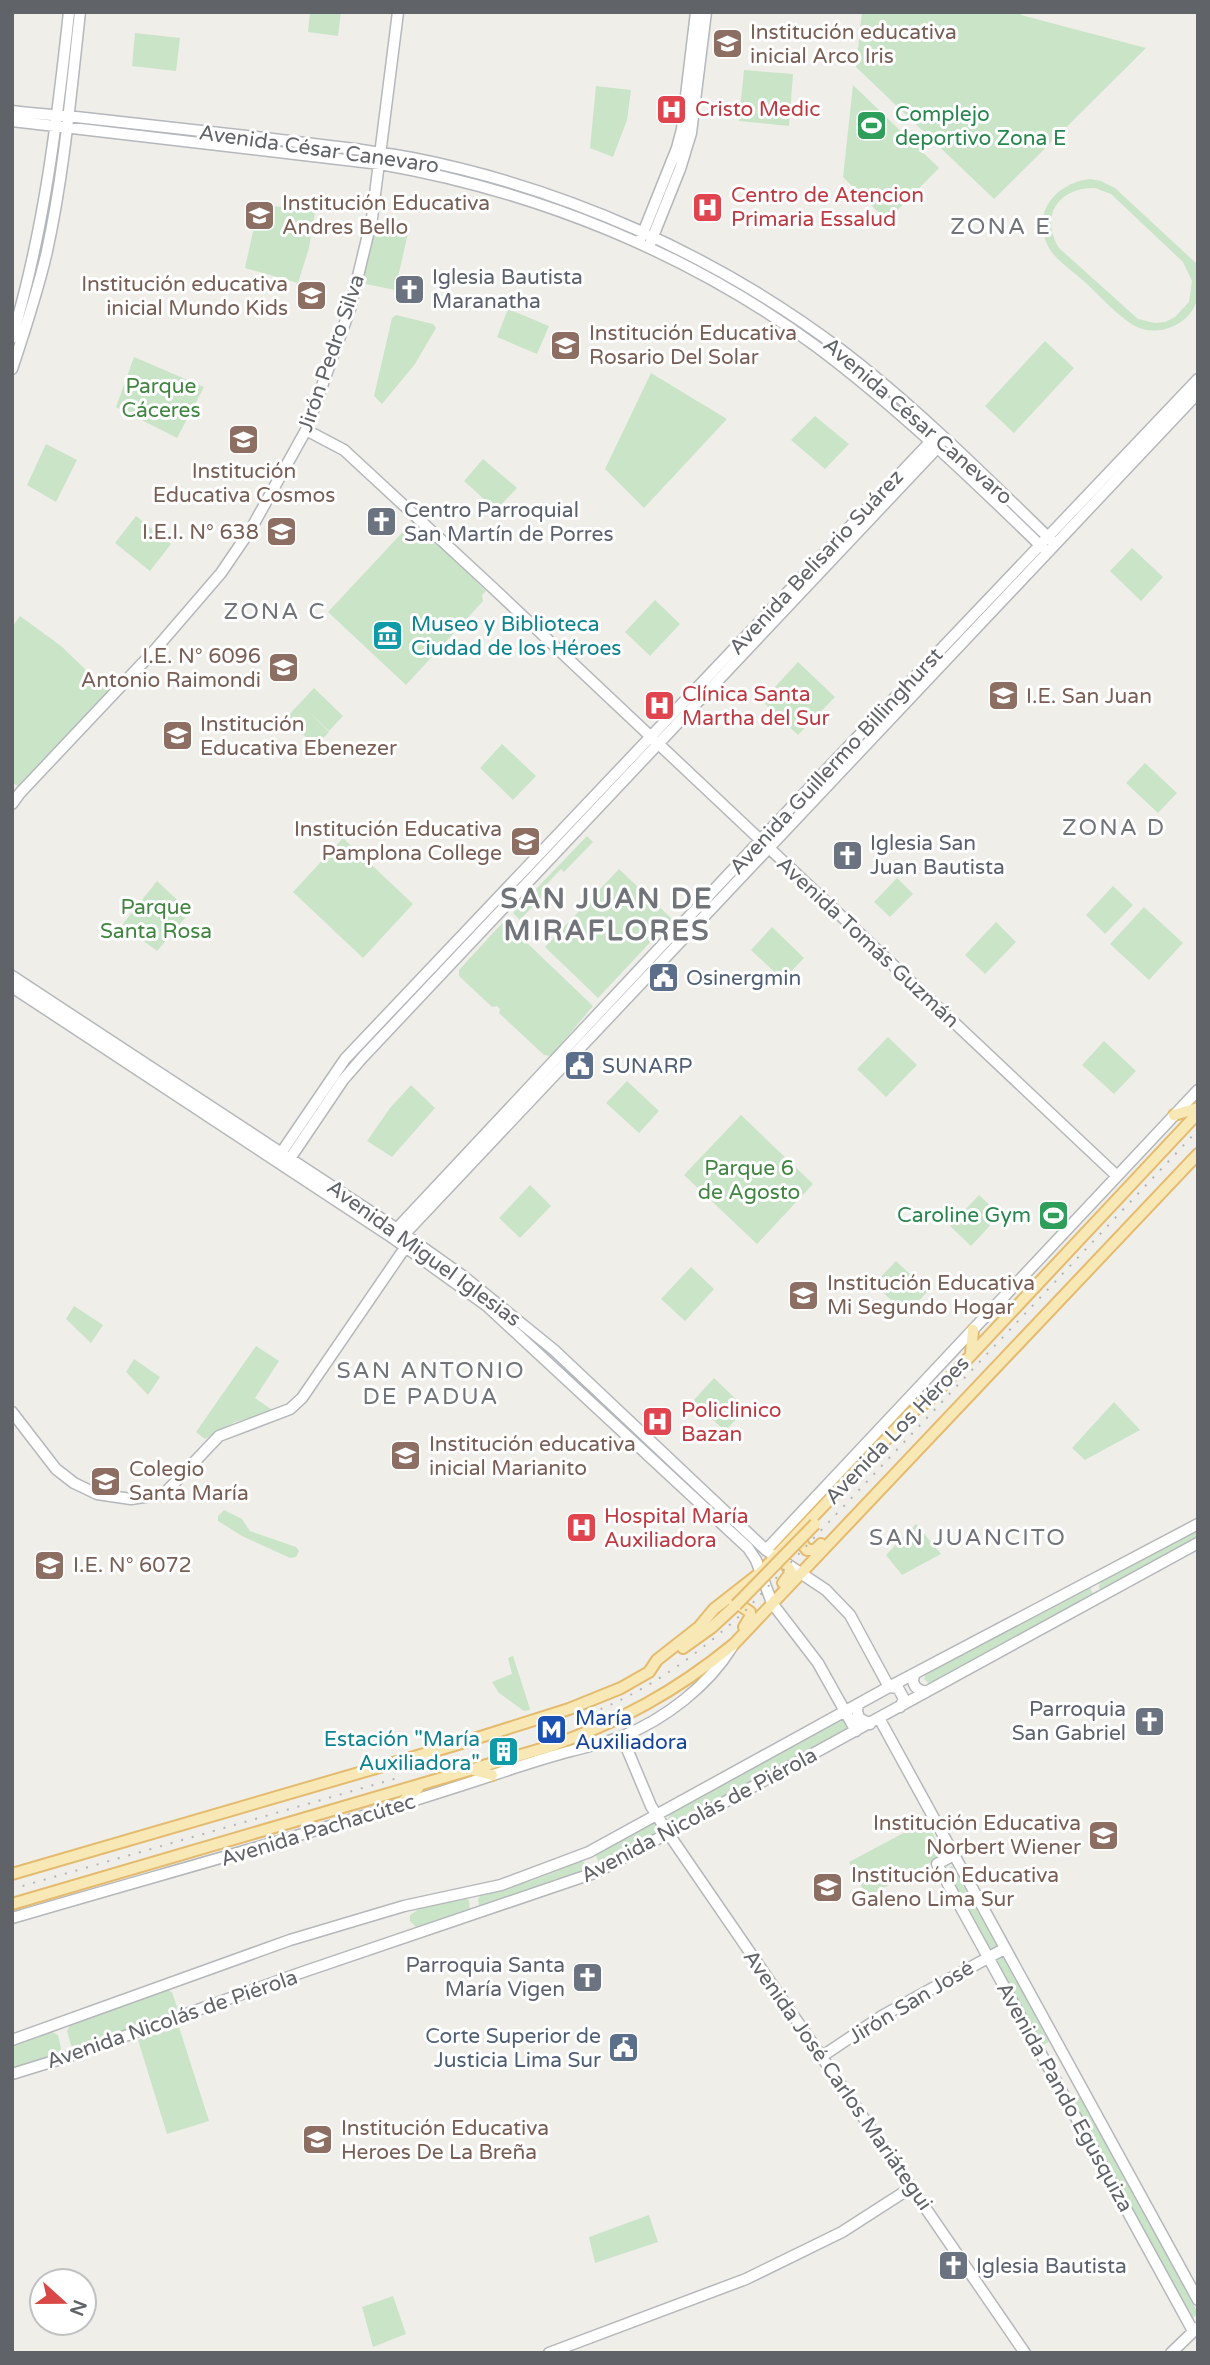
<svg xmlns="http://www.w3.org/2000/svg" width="1210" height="2365" font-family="'Varela Round',sans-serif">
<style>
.green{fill:#cae4c8;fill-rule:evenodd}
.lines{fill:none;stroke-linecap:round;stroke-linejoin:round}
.secondary-casing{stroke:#b4b7bb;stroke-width:13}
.primary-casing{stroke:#e4bb6e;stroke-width:14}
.secondary{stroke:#fff;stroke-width:10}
.primary{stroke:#f7e8b6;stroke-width:10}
.rail{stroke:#b4b5b5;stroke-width:2;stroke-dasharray:2 9;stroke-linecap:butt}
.primary-bridge-casing{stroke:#e4bb6e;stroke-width:14;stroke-linecap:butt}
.primary-bridge{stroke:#f7e8b6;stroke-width:10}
.labels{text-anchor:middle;stroke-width:6;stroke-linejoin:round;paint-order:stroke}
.education-label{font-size:21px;fill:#785e54;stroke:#fff;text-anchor:start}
.health-label{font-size:21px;fill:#be3a42;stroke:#fff;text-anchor:start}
.leisure-label{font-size:21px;fill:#27864d;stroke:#fff;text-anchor:start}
.street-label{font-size:21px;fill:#606367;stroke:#fff}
.worship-label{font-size:21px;fill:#5b616d;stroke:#fff;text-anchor:start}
.park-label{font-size:21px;fill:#418540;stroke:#fff}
.culture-label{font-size:21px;fill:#0d838f;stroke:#fff;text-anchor:start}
.service-label{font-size:21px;fill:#4e5e75;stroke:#fff;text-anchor:start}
.transit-label{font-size:21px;fill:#164399;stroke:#fff;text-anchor:start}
.neighbourhood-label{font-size:23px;letter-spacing:2px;fill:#717579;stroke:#fff}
.district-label{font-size:28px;font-weight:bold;letter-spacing:2px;fill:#717579;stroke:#fff}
</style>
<rect width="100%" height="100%" fill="#f0eee9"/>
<path class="green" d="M310,12H341L338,36L308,32Z
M862,12H1021V15L1146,48L994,199L856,67Z
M135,33L180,38L176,71L132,66Z
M744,70L793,74L789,126L739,121Z
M853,85L939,168L887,221L843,177Z
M596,86L631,90L627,120L613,157L590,148Z
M1090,179L1101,181L1115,188L1198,265C1198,277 1200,291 1196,303C1187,327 1155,338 1133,325C1117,315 1102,298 1088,285C1077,274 1057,262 1049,248C1030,214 1055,183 1090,179ZM1095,188L1111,194L1183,262L1192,281L1189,302L1175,317L1165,322L1155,323L1138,319L1059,248C1039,216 1059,187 1095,188Z
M259,204L315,212L309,248L298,283L245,268Z
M375,221L409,229L395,290L361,283Z
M508,309L549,326L537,354L497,337Z
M396,315L433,324L436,328L415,364L382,404L374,396L392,318Z
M1045,341L1074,368L1014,433L985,406Z
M134,357L204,387L177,438L116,407Z
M651,373L727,419L644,508L605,469Z
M815,416L849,444L825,469L791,440Z
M46,444L77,460L56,502L27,485Z
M483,459L517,488L496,510L464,481Z
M136,516L171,544L150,571L115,543Z
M413,521L419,525L415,530L427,533L486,591L482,595L483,601L406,685L328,612Z
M1132,548L1163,577L1141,601L1110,571Z
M655,600L680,624L650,656L625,632Z
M20,616L61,646L109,692L19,787L12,782V627Z
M798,662L835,697L798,735L762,701Z
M314,688L343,716L329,731L307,710L329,732L315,746L286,718Z
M502,744L536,776L513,800L480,768Z
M1145,763L1177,793L1158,813L1126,783Z
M587,836L593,842L564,872L561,869L546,885L549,889L520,920L513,913Z
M343,838L413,904L363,958L293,892Z
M619,869L672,919L598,998L545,947Z
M897,878L913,894L890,917L874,902Z
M157,881L190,912L157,951L122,925Z
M1113,886L1133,905L1105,934L1086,915Z
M1144,907L1183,943L1149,980L1110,944Z
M504,921L593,1006L551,1056L544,1055L499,1013L500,1009L497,1006L492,1007L459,976V970Z
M996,922L1016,942L985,974L965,955Z
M772,927L804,958L783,980L751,950Z
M888,1037L917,1065L886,1097L857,1069Z
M1104,1041L1136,1071L1114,1094L1082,1065Z
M627,1081L659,1111L639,1133L606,1103Z
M411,1085L435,1108L392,1157L367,1141L390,1108Z
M741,1115L813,1184L757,1244L684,1175Z
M530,1185L551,1206L520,1238L499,1218Z
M979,1195L1000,1215L971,1246L950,1226Z
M896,1261L928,1291L906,1314L874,1284Z
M691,1267L714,1289L685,1321L661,1299Z
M74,1306L103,1325L91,1343L66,1319Z
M256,1346L279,1361L255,1398L275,1412L235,1422L205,1439L196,1432Z
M134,1359L160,1377L148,1395L126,1372Z
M714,1378L746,1409L725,1431L693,1401Z
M1114,1402L1140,1430L1085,1460L1072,1448Z
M224,1510L242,1519L250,1531L296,1547L299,1551L296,1557L290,1558L242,1536L218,1521V1516Z
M916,1524L941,1554L902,1575L886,1555Z
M1198,1528V1541L1102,1591L1099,1588L1100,1581Z
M1090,1586L1093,1595L931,1685L924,1679L926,1673Z
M513,1656L530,1709V1710L524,1711L499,1693L492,1682L512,1674L508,1658Z
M839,1720L845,1721L847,1731L672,1827L667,1820L671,1812Z
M926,1821L944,1855L867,1897L849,1862Z
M651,1823L657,1824L658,1833L603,1864L599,1863L596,1856L598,1852Z
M582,1861L588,1865V1871L486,1906L479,1905L478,1899L481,1895L534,1880Z
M952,1866L998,1948L990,1952L945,1870Z
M464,1898L469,1900L470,1911L417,1928L410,1921V1915L419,1909Z
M1003,1957L1049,2042L1041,2046L994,1962Z
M165,1989L172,1992L177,2007L176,2013L76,2049L71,2045L67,2031L71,2023Z
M179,2027L209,2121L167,2134L138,2040Z
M50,2031L58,2035L61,2048L60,2054L12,2071V2044Z
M1080,2097L1198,2313L1193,2318L1189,2319L1071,2101Z
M649,2215L658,2242L595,2263L589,2237Z
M393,2296L406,2334L373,2347L362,2307Z"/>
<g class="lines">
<defs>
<path id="secondary" d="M12,111C33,114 55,115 76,117C142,124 207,132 273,139C319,145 366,149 412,158C565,188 715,255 840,349C915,406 984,475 1052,541
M12,121L380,164C536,191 688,252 817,347C897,407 971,478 1043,548
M641,238L677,148L682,129L696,12
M650,244L680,169L691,133L706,12
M12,338C44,231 57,123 69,12
M12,369C25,330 38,291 47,251C64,173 71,92 80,12
M306,430L344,450L492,587L1117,1176
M12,804L20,793L153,652L221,573L251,529L306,430L350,309L372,218L398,12
M12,976L397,1229L463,1276L554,1350L766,1550L826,1590L850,1615L889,1687L898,1688L904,1699L900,1707
M12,987L390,1236L487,1306L748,1548L756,1560L772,1603L818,1663L856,1731
M279,1156L345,1059L933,439
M287,1163L343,1080L363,1057L940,445
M390,1236L828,768L1198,379
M398,1241L1198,393
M12,1412L56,1469L74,1483L97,1494L131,1499L164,1494L219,1436L290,1409L302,1398L409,1242
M766,1550L1198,1090
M915,1673C910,1684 916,1690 926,1692
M858,1704L857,1711L859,1718L870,1724
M879,1718L1198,2300
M622,1737L651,1806L668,1833L1025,2353
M952,1856L937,1864L1193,2331
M12,1918C172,1871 332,1828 490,1776C517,1767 544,1758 571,1751C588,1746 607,1743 623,1736C665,1719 708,1686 732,1647
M12,2040L290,1940L404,1906L501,1885L589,1852L889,1687L1198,1524
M821,2057L882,2016L1004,1949
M12,2074L67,2057L300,1973L597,1872L1198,1543
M549,2353L746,2279L842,2232L912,2187
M1171,2353L1197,2328"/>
<path id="primary" d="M1174,1115L1198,1108
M971,1354L973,1330
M796,1535L807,1550H815L821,1544
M783,1583L791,1572L783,1560
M731,1599L750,1612V1617L744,1627
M683,1648L711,1628L736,1605
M473,1770L492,1775
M399,1805L418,1788
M12,1874L455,1745L569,1709L621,1688L649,1672L657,1660L699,1627L714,1609L760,1573L912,1412L929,1400L1198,1113
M12,1904L548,1747C621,1721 674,1693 734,1644L1198,1154"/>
</defs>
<use href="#secondary" class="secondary-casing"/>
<use href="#primary" class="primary-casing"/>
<use href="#secondary" class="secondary"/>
<use href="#primary" class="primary"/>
<path class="rail" d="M580,1717C643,1695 698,1655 746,1610L1198,1130
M12,1889L401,1777"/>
<defs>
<path id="primary-bridge" d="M736,1605L815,1524"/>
</defs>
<use href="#primary-bridge" class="primary-bridge-casing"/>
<use href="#primary-bridge" class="primary-bridge"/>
</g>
<defs>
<symbol id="school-square" viewBox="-11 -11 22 22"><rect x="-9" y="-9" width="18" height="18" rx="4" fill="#8d6e63" stroke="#fff"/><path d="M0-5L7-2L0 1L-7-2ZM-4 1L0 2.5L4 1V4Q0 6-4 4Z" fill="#fff"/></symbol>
<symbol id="hospital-square" viewBox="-11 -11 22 22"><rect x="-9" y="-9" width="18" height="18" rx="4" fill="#e0444e" stroke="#fff"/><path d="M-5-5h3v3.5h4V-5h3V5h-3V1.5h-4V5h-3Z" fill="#fff"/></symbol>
<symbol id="stadium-square" viewBox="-11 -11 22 22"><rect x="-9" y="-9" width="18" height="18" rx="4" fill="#2e9e5b" stroke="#fff"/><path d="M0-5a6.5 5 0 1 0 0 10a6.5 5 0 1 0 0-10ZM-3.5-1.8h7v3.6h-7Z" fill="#fff"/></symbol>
<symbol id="church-square" viewBox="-11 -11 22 22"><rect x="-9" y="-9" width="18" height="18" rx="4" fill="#6b7280" stroke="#fff"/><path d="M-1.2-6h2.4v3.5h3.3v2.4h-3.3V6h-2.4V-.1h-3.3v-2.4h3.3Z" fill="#fff"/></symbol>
<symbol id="museum-square" viewBox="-11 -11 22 22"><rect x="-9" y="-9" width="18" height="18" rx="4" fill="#0f9aa8" stroke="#fff"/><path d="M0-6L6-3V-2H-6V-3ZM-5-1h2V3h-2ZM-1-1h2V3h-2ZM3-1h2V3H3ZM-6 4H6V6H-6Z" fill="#fff"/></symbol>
<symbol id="civic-square" viewBox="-11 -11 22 22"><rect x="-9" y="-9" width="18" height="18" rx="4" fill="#5c6f8a" stroke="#fff"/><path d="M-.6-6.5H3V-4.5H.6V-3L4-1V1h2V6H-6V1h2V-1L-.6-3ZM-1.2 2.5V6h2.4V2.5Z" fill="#fff"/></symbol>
<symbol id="metro-square" viewBox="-11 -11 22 22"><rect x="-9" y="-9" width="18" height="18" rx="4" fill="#1a4fb4" stroke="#fff"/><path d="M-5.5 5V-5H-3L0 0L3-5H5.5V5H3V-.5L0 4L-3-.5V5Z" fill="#fff"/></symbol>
<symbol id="building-square" viewBox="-11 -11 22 22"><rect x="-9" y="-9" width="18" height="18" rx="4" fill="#0f9aa8" stroke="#fff"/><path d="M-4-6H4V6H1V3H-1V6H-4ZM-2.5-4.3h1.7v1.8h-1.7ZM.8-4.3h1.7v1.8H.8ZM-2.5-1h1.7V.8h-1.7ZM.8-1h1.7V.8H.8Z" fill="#fff"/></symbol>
</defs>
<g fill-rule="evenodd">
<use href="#school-square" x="710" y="26" width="35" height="35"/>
<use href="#hospital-square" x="654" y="92" width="35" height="35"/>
<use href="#stadium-square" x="854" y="108" width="35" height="35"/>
<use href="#hospital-square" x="690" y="190" width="35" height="35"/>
<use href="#school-square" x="242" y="198" width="35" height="35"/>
<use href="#church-square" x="392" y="272" width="35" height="35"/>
<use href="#school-square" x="294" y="278" width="35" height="35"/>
<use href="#school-square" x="548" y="328" width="35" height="35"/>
<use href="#school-square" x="226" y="422" width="35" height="35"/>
<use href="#church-square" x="364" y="504" width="35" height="35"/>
<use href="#school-square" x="264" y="514" width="35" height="35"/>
<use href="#museum-square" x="370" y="618" width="35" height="35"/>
<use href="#school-square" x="266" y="650" width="35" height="35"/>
<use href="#school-square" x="986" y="678" width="35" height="35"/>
<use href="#hospital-square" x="642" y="688" width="35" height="35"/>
<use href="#school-square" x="160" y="718" width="35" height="35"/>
<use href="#school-square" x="508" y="824" width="35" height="35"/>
<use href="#church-square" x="830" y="838" width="35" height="35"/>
<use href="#civic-square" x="646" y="960" width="35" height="35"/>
<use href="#civic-square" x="562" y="1048" width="35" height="35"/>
<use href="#stadium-square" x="1036" y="1198" width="35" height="35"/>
<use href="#school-square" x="786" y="1278" width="35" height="35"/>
<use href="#hospital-square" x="640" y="1404" width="35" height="35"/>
<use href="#school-square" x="388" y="1438" width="35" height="35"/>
<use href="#school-square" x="88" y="1464" width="35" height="35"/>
<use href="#hospital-square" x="564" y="1510" width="35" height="35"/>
<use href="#school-square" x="32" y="1548" width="35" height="35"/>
<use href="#church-square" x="1132" y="1704" width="35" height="35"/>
<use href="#metro-square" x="534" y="1712" width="35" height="35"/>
<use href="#building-square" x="486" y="1734" width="35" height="35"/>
<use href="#school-square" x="1086" y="1818" width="35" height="35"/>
<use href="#school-square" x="810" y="1870" width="35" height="35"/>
<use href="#church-square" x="570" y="1960" width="35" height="35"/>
<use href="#civic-square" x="606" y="2030" width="35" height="35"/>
<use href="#school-square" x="300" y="2122" width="35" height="35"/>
<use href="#church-square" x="936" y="2248" width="35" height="35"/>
</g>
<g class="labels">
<g class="education-label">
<text x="750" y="39">Institución educativa<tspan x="750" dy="24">inicial Arco Iris</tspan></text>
<text x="282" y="210">Institución Educativa<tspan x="282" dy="24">Andres Bello</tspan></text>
<text x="288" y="291" text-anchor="end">Institución educativa<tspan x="288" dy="24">inicial Mundo Kids</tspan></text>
<text x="589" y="340">Institución Educativa<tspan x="589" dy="24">Rosario Del Solar</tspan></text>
<text x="244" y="478" text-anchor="middle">Institución<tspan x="244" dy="24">Educativa Cosmos</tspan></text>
<text x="259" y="539" text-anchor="end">I.E.I. N° 638</text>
<text x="261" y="663" text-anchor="end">I.E. N° 6096<tspan x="261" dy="24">Antonio Raimondi</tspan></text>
<text x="1026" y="703">I.E. San Juan</text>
<text x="200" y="731">Institución<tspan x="200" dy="24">Educativa Ebenezer</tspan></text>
<text x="502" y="836" text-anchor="end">Institución Educativa<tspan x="502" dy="24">Pamplona College</tspan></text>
<text x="827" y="1290">Institución Educativa<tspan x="827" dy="24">Mi Segundo Hogar</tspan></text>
<text x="429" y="1451">Institución educativa<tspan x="429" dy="24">inicial Marianito</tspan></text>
<text x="129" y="1476">Colegio<tspan x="129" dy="24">Santa María</tspan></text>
<text x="73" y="1572">I.E. N° 6072</text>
<text x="1081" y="1830" text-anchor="end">Institución Educativa<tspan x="1081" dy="24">Norbert Wiener</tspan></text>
<text x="851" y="1882">Institución Educativa<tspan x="851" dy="24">Galeno Lima Sur</tspan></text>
<text x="341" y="2135">Institución Educativa<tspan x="341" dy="24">Heroes De La Breña</tspan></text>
</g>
<g class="health-label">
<text x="695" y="116">Cristo Medic</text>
<text x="731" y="202">Centro de Atencion<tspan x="731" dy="24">Primaria Essalud</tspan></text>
<text x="682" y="701">Clínica Santa<tspan x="682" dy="24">Martha del Sur</tspan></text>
<text x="681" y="1417">Policlinico<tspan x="681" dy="24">Bazan</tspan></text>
<text x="604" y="1523">Hospital María<tspan x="604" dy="24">Auxiliadora</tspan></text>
</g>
<g class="leisure-label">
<text x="895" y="121">Complejo<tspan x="895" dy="24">deportivo Zona E</tspan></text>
<text x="1031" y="1222" text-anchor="end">Caroline Gym</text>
</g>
<g class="street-label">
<text transform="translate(319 149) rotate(8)" y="7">Avenida César Canevaro</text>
<text transform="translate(331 353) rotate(-71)" y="7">Jirón Pedro Silva</text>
<text transform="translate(918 421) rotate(41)" y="7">Avenida César Canevaro</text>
<text transform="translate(816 562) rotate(-47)" y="7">Avenida Belisario Suárez</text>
<text transform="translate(836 761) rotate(-47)" y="7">Avenida Guillermo Billinghurst</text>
<text transform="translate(868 942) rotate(43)" y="7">Avenida Tomás Guzmán</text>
<text transform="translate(424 1253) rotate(36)" y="7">Avenida Miguel Iglesias</text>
<text transform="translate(897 1430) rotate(-46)" y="7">Avenida Los Héroes</text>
<text transform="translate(699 1815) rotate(-28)" y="7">Avenida Nicolás de Piérola</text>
<text transform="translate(318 1830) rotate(-17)" y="7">Avenida Pachacútec</text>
<text transform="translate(911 2002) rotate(-31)" y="7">Jirón San José</text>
<text transform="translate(172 2019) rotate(-19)" y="7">Avenida Nicolás de Piérola</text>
<text transform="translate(838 2080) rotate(55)" y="7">Avenida José Carlos Mariátegui</text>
<text transform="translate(1065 2097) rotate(61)" y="7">Avenida Pando Egusquiza</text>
</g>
<g class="worship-label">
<text x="432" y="284">Iglesia Bautista<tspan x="432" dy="24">Maranatha</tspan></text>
<text x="404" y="517">Centro Parroquial<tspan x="404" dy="24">San Martín de Porres</tspan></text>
<text x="870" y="850">Iglesia San<tspan x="870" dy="24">Juan Bautista</tspan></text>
<text x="1126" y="1716" text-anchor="end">Parroquia<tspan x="1126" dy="24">San Gabriel</tspan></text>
<text x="565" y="1972" text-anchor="end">Parroquia Santa<tspan x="565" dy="24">María Vigen</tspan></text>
<text x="976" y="2273">Iglesia Bautista</text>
</g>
<g class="park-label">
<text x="161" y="393">Parque<tspan x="161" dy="24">Cáceres</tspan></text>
<text x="156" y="914">Parque<tspan x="156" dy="24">Santa Rosa</tspan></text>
<text x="749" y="1175">Parque 6<tspan x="749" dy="24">de Agosto</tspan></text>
</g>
<g class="culture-label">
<text x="411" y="631">Museo y Biblioteca<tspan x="411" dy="24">Ciudad de los Héroes</tspan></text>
<text x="480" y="1746" text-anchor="end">Estación "María<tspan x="480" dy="24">Auxiliadora"</tspan></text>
</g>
<g class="service-label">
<text x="686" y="985">Osinergmin</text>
<text x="602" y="1073">SUNARP</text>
<text x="601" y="2043" text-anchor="end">Corte Superior de<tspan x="601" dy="24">Justicia Lima Sur</tspan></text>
</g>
<g class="transit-label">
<text x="575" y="1725">María<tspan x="575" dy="24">Auxiliadora</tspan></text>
</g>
<g class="neighbourhood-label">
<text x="1001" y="234">ZONA E</text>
<text x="275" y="619">ZONA C</text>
<text x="1114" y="835">ZONA D</text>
<text x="431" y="1378">SAN ANTONIO<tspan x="431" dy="26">DE PADUA</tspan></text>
<text x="968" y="1545">SAN JUANCITO</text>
</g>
<g class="district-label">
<text x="607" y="908">SAN JUAN DE<tspan x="607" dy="32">MIRAFLORES</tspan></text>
</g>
</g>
<rect width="1210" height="2365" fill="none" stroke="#606367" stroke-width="28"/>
<g transform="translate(63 2302) rotate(111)"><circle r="33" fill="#ffffff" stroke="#bfc1c2" stroke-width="2"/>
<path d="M0-5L12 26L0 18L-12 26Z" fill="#d84846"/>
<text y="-10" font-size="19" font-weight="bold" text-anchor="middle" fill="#606367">N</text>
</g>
</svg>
